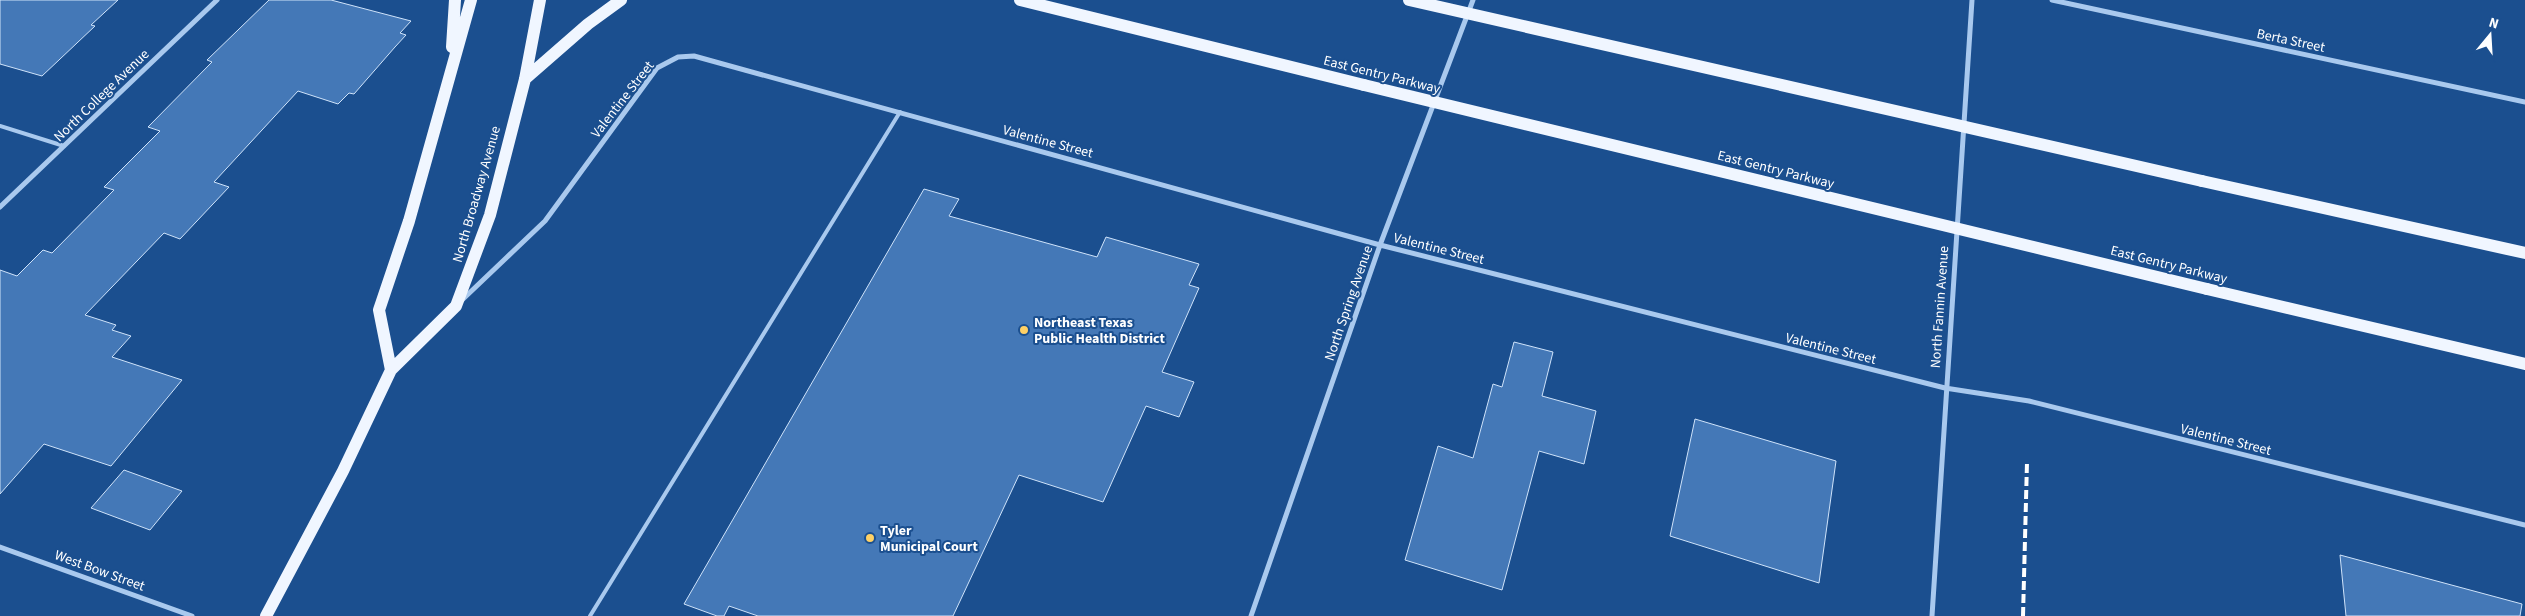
<svg xmlns="http://www.w3.org/2000/svg" width="2525" height="616" font-family="'Source Sans 3',sans-serif">
<style>
.building{fill:#4478b7;stroke:#cfe3fa}
.lines{fill:none;stroke-linecap:round;stroke-linejoin:round}
.lane{stroke:#a9c9ee;stroke-width:4}
.street{stroke:#a9c9ee;stroke-width:5}
.primary{stroke:#f0f6ff;stroke-width:12}
.rail{stroke:#fff;stroke-width:4;stroke-dasharray:9 4;stroke-linecap:butt}
.primary-bridge{stroke:#f0f6ff;stroke-width:12}
.poi-dot{fill:#ffd166;stroke:#1b4f8f;stroke-width:2}
.labels{text-anchor:middle;stroke-width:4;stroke-linejoin:round;paint-order:stroke}
.street-label{font-size:14px;fill:#fff;stroke:#1b4f8f}
.poi-label{font-size:14px;font-weight:bold;fill:#fff;stroke:#1b4f8f;text-anchor:start}
</style>
<rect width="100%" height="100%" fill="#1b4f8f"/>
<path class="building" d="M0,0H118L91,25L95,26L42,76L0,64Z
M269,0H331L411,21L400,33L406,35L395,47L354,94L349,93L338,104L298,91L214,182L229,187L180,239L164,233L85,315L116,325L112,330L131,336L112,357L182,380L111,466L44,444L0,494V270L17,276L43,250L52,253L114,190L104,187L160,131L148,127L212,62L207,60Z
M924,189L959,199L949,216L1097,257L1106,237L1199,264L1189,285L1199,288L1162,372L1194,382L1179,417L1146,406L1103,502L1019,475L953,616H758L729,606L724,616H717L684,604Z
M1514,342L1553,352L1542,396L1596,411L1584,464L1539,451L1502,590L1405,560L1438,446L1473,458L1493,384L1502,387Z
M1695,419L1836,461L1819,583L1670,536Z
M124,470L182,491L150,530L91,508Z
M2340,555L2522,604L2520,616H2346Z"/>
<g class="lines">
<path class="lane" d="M0,126L64,146
M590,616L900,112"/>
<path class="street" d="M2052,0L2525,102
M0,207L217,0
M462,300L545,221L657,68L678,57L694,56L1380,245L1945,388L2029,401L2525,525
M0,547L192,616
M1251,616L1380,245L1473,0
M1932,616L1972,0"/>
<path class="primary" d="M1020,0L1364,85
M452,47L455,0
M525,79L588,24L621,0
M2202,181L2525,253
M2207,289L2525,364
M391,370L379,310L409,221L471,0
M266,616L343,471L391,370L456,306L490,215L525,79L540,0"/>
<path class="rail" d="M2023,616L2027,462"/>
<path class="primary-bridge" d="M1409,0L2202,181
M1364,85L2207,289"/>
</g>
<g class="poi-dot">
<circle cx="1024" cy="330" r="5"/>
<circle cx="870" cy="538" r="5"/>
</g>
<g class="labels">
<g class="street-label">
<text transform="translate(2291 40) rotate(12)" y="5">Berta Street</text>
<text transform="translate(1382 74) rotate(14)" y="5">East Gentry Parkway</text>
<text transform="translate(101 95) rotate(-44)" y="5">North College Avenue</text>
<text transform="translate(622 99) rotate(-52)" y="5">Valentine Street</text>
<text transform="translate(1048 141) rotate(15)" y="5">Valentine Street</text>
<text transform="translate(1776 169) rotate(14)" y="5">East Gentry Parkway</text>
<text transform="translate(476 194) rotate(-74)" y="5">North Broadway Avenue</text>
<text transform="translate(1439 248) rotate(14)" y="5">Valentine Street</text>
<text transform="translate(2169 264) rotate(14)" y="5">East Gentry Parkway</text>
<text transform="translate(1348 303) rotate(-71)" y="5">North Spring Avenue</text>
<text transform="translate(1939 307) rotate(-86)" y="5">North Fannin Avenue</text>
<text transform="translate(1831 348) rotate(14)" y="5">Valentine Street</text>
<text transform="translate(2226 439) rotate(14)" y="5">Valentine Street</text>
<text transform="translate(100 570) rotate(20)" y="5">West Bow Street</text>
</g>
<g class="poi-label">
<text x="1034" y="327">Northeast Texas<tspan x="1034" dy="16">Public Health District</tspan></text>
<text x="880" y="535">Tyler<tspan x="880" dy="16">Municipal Court</tspan></text>
</g>
</g>
<g transform="translate(2490 35) rotate(18)" stroke="#1b4f8f" stroke-width="4" paint-order="stroke">
<path d="M0-4L9 19L0 12L-9 19Z" fill="#ffffff"/>
<text y="-8" font-size="14" font-weight="bold" text-anchor="middle" fill="#ffffff">N</text>
</g>
</svg>
